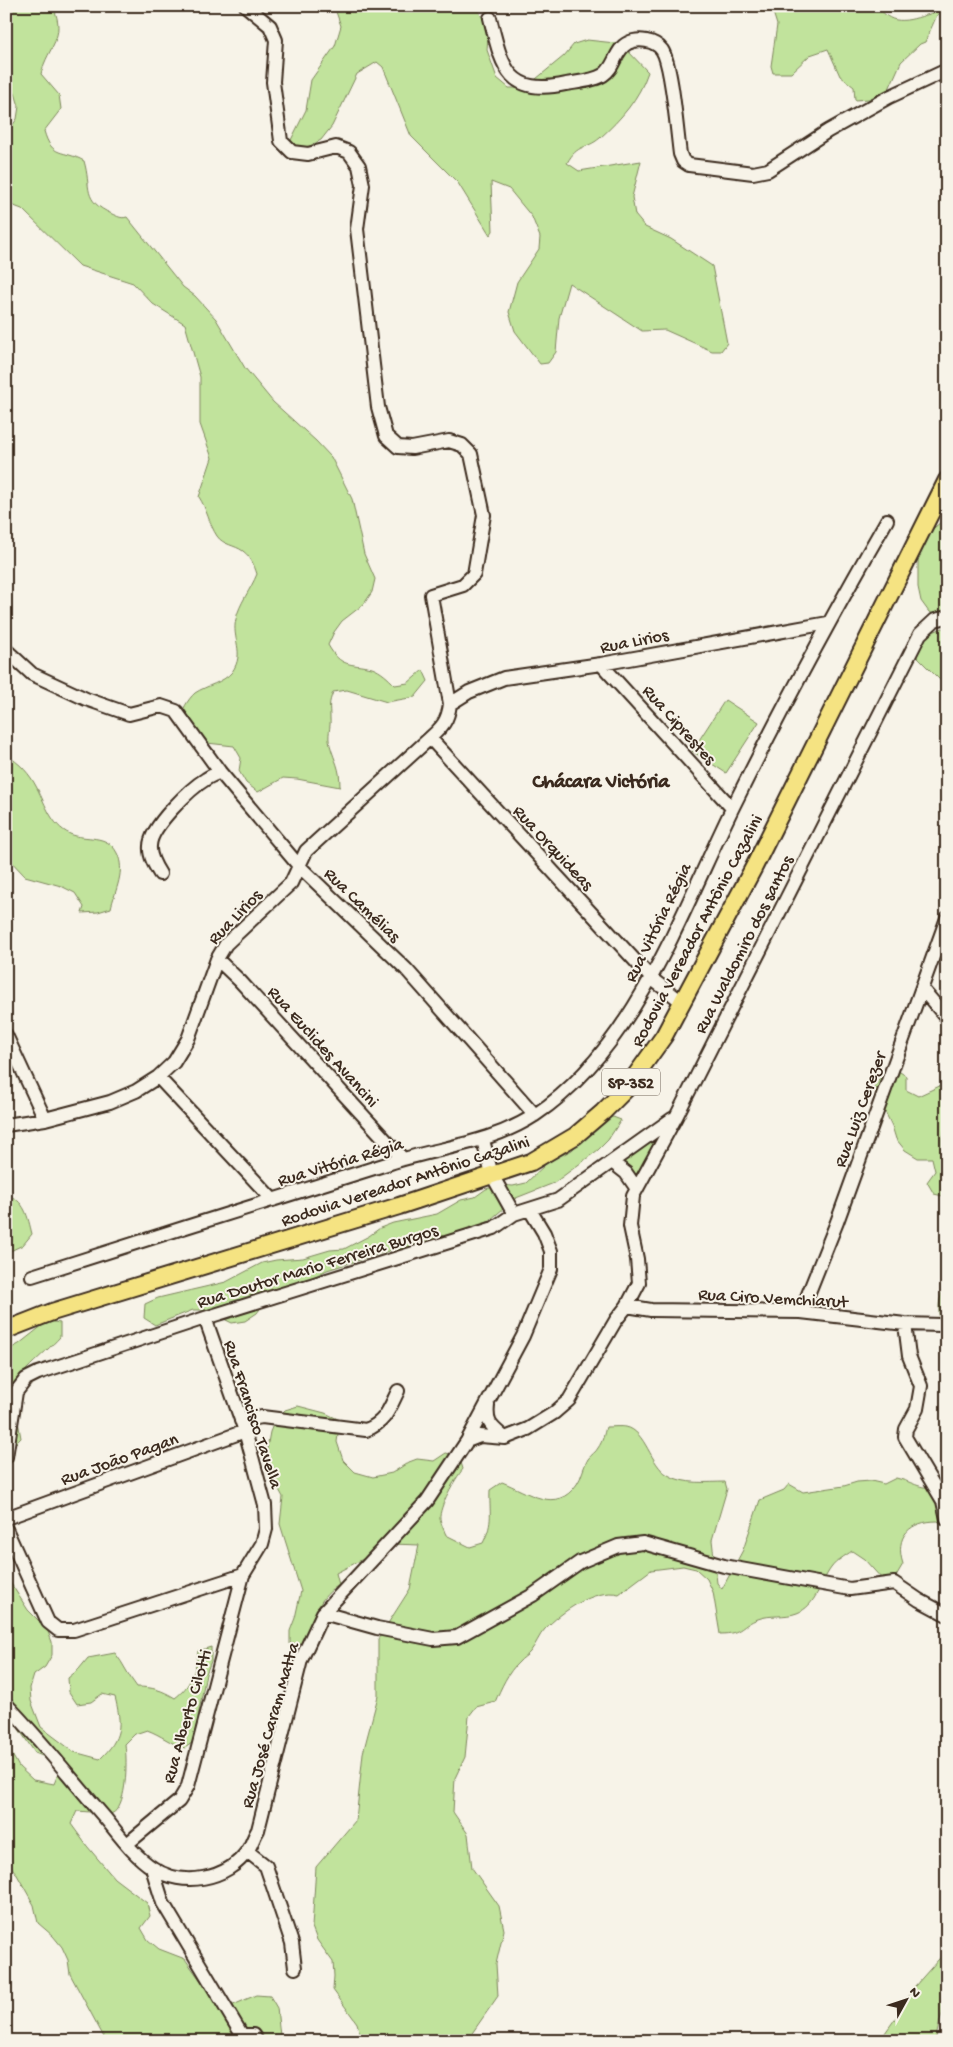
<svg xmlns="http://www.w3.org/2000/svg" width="953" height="2047" font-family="'Gochi Hand',sans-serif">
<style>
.green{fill:#c1e39c;stroke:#7e865d}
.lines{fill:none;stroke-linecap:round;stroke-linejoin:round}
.minor-casing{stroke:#3b2a1e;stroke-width:16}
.major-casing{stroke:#3b2a1e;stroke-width:20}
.minor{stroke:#f7f3e8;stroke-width:12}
.major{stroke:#f5e382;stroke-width:16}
.labels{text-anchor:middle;stroke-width:4;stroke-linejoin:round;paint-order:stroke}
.shield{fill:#f7f3e8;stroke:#73665b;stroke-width:1}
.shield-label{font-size:16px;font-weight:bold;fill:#3b2a1e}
.street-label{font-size:18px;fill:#3b2a1e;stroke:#f7f3e8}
.quarter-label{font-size:20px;font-weight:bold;fill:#3b2a1e;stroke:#f7f3e8}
</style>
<rect width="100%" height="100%" fill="#f7f3e8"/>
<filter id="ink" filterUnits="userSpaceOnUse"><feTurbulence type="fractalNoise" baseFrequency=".02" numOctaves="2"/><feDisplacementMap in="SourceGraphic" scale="10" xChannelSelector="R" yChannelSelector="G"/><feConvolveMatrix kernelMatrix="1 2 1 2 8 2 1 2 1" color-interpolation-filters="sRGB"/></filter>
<g filter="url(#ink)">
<path class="green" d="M6,6H53C67,39 48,45 41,74L59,95L61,109L44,131C52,159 63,149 84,161C92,188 81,200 112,214C117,216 121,219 127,217L183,287L195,296L216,319L245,368L273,402L316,441L331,457L352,499L364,554L375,579L372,592L364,604L342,621L334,632L328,645C341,668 350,663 372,668C381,671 388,678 395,685L408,683L423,670L428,681L415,697L387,702L347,690L333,692C328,705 330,705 330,718C331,728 327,735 330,745C335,763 340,766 340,787L297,779L283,778L258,792L246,783L239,771L241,758L234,746L207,743L179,719C183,710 187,700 195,693C207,685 223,683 232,672C246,652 231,639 236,619C239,604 251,589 257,574C254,565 251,557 243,551C235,545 223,545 217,536C209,524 207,509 199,497L212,458L200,424V377L185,324L153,304L133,283L80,266L22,209L6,203V134L17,119L19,106L15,93L6,91Z
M334,6H476L485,23L488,36L487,50L497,78L509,88H525L564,56L574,44L587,40L615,43L627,50L648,72C639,99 621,119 600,138C586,150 578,143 567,163L579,171L641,161L632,197L635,215L645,227L671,239L712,266L727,343L721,351H712L665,330L642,331L569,283L559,318L556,352L548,363L540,364L515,331L509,312L517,282L539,249L540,237L532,217L509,189L491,182L493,231L490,235L458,183L411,136L383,67L377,62L357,74L332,126L321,140L306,148L292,146L290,142L306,110L311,80L335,46L341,26Z
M771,6H878C892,29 912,19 933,13L936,6H947L937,15L925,42L920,44L901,62L889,89L869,99L855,100L854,87L840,76L828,49L810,55L791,73H773L771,66L777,25Z
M947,508V620L929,612L921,601L918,587V560L923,537L941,522Z
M943,628H947V687L915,655L922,636Z
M725,700L759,722L726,773L692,751Z
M6,755C20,763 30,774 37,788C46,805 51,825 70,834C86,841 107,833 117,853C126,871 115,890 111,908L98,912L82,913L84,907L75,893L61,886L25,876L6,856Z
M894,1068L906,1076V1090L918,1096L944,1084H947V1119L942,1140V1154L947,1164V1197L934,1194L927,1182L935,1171L932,1158H918L905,1150L896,1139L892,1126L873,1087L882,1075Z
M613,1117L621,1120L608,1140L598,1150L554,1183L516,1198L484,1225L420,1247L392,1250L327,1270L265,1302L257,1313L245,1321L232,1323L206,1310H193L155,1325L144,1318L145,1304L158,1298L226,1282L262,1263L276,1260L303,1258L330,1250L344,1249L369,1236L380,1228L393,1223L437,1214L461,1200L475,1197L486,1189L500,1185L513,1186L526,1183L548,1162L572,1150L599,1120Z
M668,1126L637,1184L616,1163Z
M6,1195C25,1199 28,1218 32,1234L23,1245L6,1253Z
M947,1282V1347C940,1321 933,1307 947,1282Z
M48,1321L60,1323V1337C42,1357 17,1372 8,1399L16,1410L21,1438L11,1448L6,1450V1351L19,1344Z
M298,1406L325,1413L340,1420L337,1442L343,1460L355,1472L373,1477L392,1473L409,1462L417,1459L434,1461L446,1453L459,1456L463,1469C455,1479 439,1506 440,1519C441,1524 444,1530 446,1535L470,1547L483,1543C494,1521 489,1513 490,1490L502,1482C528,1492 556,1515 577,1484C582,1477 583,1467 588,1459C591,1455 596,1452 598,1448C603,1441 604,1434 606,1427C612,1427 620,1426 626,1427C646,1431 650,1465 668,1475C684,1485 708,1482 725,1482L727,1489L712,1540L717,1583L722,1589L743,1550L760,1500L784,1490L789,1484L803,1492L844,1486L857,1482L871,1481L884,1484L896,1478C920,1484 920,1492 947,1484V1529L938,1521C910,1521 894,1536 903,1564L896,1576L883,1580L864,1559L852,1551C845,1556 837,1560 831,1568C820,1583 816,1606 797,1613C784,1618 771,1614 758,1619C741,1625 743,1634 720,1634L713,1592L707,1579L696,1569L683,1566L651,1570L619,1594C595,1588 561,1612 545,1629C539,1635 536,1645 530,1652C527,1656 522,1658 519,1662C508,1672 501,1688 495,1702L476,1707L469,1716L465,1757L455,1778L453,1812L468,1834L472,1868L499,1906L504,1930L496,1964L498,1996L468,2039L480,2038L488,2041H358L361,2037L357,2023L333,1990L334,1976L333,1962L317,1940L312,1927L316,1867L356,1820L363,1753L378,1696V1639L410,1589L419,1545L392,1544L336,1573L339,1585C310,1603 320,1621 303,1643L290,1644V1631L295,1618L301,1591L280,1524L283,1497L276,1484L268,1474L265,1459L270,1432L275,1420L285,1410Z
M6,1576L28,1610L47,1629L52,1642V1655L45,1667L34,1675L30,1688L31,1701L41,1727L74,1752L100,1759C122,1738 122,1725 115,1697L102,1694L91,1702L77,1704L69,1692L68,1678L79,1669L88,1658L115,1653C124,1664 128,1676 137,1687C152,1687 162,1690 175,1698C191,1686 196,1671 198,1651L211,1647V1661L206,1674L196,1727V1740L185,1748C171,1744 161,1735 147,1730L135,1734L125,1744C127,1760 127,1796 117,1809C115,1813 108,1815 104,1817L90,1812L77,1811L71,1824L87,1846L114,1878L147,1903L150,1916L141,1928L148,1940L159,1949L185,1959L209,1992L231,2006L256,1995L270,1996L277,2008L280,2036L283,2041H106L70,1974L68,1960L62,1947L53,1936L38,1923L34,1905L16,1873L6,1860V1744L19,1767L33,1780L54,1784L62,1764L35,1753L6,1710Z
M947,1950V2003L941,2017L935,2041H882L885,2033L902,2009L915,1986Z"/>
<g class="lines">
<defs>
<path id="minor" d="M490,18C502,66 507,97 566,84C577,82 594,81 603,75C615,68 615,49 628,43C638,38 655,40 662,50C672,65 677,132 680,154L683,161L689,165L753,173L768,170L828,131L889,97L947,70
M6,650L32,674L86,699L129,714L161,706L176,711L220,772L299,866L406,969L535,1115
M601,664L732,808
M450,704L469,692L504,678L601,664L828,623
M430,738L652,979L682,1002
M160,874C155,866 149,856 150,846C150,827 191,788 206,779C210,776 216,774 220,772
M217,959L240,981L403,1159
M922,989L947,1018
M6,1035L45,1119
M158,1077L273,1200
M6,1125L45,1119L110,1102L136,1091L158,1077L174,1062L188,1039L217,959L226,944L291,883L306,851L430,738C442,727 448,721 450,704L431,595L463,585L474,574L484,515L471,454L462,445L449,441L412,448L398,447L386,436L378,407L357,229L363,185L359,166L349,152L336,147L308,154L292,152L281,141L273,82L276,40L270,26L246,6
M483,1140L492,1175L514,1214
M612,1162L626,1173L637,1189
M32,1276C151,1238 271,1200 390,1163C441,1147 490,1144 535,1115C635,1049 682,910 733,807C781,710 833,614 887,520
M627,1306L651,1310L801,1312L905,1324L941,1325L947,1323
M801,1312L837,1222L947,918
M905,1324L909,1356L921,1386L917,1409L906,1429L905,1437L943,1501L947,1519
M488,1405C486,1424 491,1426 505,1438
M241,1421L262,1417L366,1430C386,1422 389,1409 398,1391
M467,1441L480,1436L505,1438L528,1429L554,1413L569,1400L616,1320L627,1306L639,1283L637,1259L630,1226L633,1196L676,1117L920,634L935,620L947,617
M6,1457L16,1392L26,1379L38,1373L205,1318L494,1228L514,1214L558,1200L672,1119
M6,1518L245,1431
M6,1529L48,1622L58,1630H74L243,1575
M323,1613L377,1628L433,1639L457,1637L533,1595L580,1562L618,1546L643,1543L724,1566L850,1589L894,1583L919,1600L947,1615
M6,1704C41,1740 73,1781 106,1819C119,1835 135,1857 153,1868C182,1888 228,1880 248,1850C252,1844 254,1836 258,1830L301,1660L323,1613L427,1501L467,1441L523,1336L551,1269V1251L544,1233L530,1210
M127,1844L179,1801L188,1786L243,1575L262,1544L266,1529L265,1505L245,1431L205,1318
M247,1851L266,1866L292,1943L295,1968
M152,1868L163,1903L242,2035H253L257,2041"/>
<path id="major" d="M6,1330L52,1312L399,1206L531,1162L575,1136L603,1112L626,1089L664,1036L754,867L947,480"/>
</defs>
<use href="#minor" class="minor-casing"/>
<use href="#major" class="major-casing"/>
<use href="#minor" class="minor"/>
<use href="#major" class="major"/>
</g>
</g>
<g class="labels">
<rect class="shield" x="602" y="1068.5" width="58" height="27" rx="4"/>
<g class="shield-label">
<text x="631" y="1088">SP-352</text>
</g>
<g class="street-label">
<text transform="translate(634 640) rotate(-11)" y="6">Rua Lirios</text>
<text transform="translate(680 724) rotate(48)" y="6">Rua Ciprestes</text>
<text transform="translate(554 847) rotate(47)" y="6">Rua Orquideas</text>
<text transform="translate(363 904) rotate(44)" y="6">Rua Camélias</text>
<text transform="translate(234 916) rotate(-46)" y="6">Rua Lirios</text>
<text transform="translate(657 922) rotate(-64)" y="6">Rua Vitória Régia</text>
<text transform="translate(696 930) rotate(-62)" y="6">Rodovia Vereador Antônio Cazalini</text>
<text transform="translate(743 944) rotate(-63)" y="6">Rua Waldomiro dos santos</text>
<text transform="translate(324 1046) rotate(48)" y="6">Rua Euclides Avancini</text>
<text transform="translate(859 1109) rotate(-70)" y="6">Rua Luiz Cerezer</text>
<text transform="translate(340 1161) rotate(-17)" y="6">Rua Vitória Régia</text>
<text transform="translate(405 1180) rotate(-18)" y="6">Rodovia Vereador Antônio Cazalini</text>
<text transform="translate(317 1265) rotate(-17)" y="6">Rua Doutor Mario Ferreira Burgos</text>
<text transform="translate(773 1297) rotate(3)" y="6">Rua Ciro Vemchiarut</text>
<text transform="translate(254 1414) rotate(72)" y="6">Rua Francisco Tavella</text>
<text transform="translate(119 1458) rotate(-20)" y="6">Rua João Pagan</text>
<text transform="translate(186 1716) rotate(-74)" y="6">Rua Alberto Cilotti</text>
<text transform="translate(269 1725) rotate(-74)" y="6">Rua José Caram Matta</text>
</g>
<g class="quarter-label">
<text x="601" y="787">Chácara Victória</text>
</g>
</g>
<rect width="953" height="2047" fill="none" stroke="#f7f3e8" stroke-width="25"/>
<rect x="12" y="12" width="928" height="2022" fill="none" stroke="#3b2a1e" stroke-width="2" filter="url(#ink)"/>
<g transform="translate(906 2000) rotate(50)" stroke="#f7f3e8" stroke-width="4" paint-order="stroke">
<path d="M0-4L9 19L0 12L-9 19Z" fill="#3b2a1e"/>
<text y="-8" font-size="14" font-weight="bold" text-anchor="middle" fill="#3b2a1e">N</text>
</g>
</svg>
